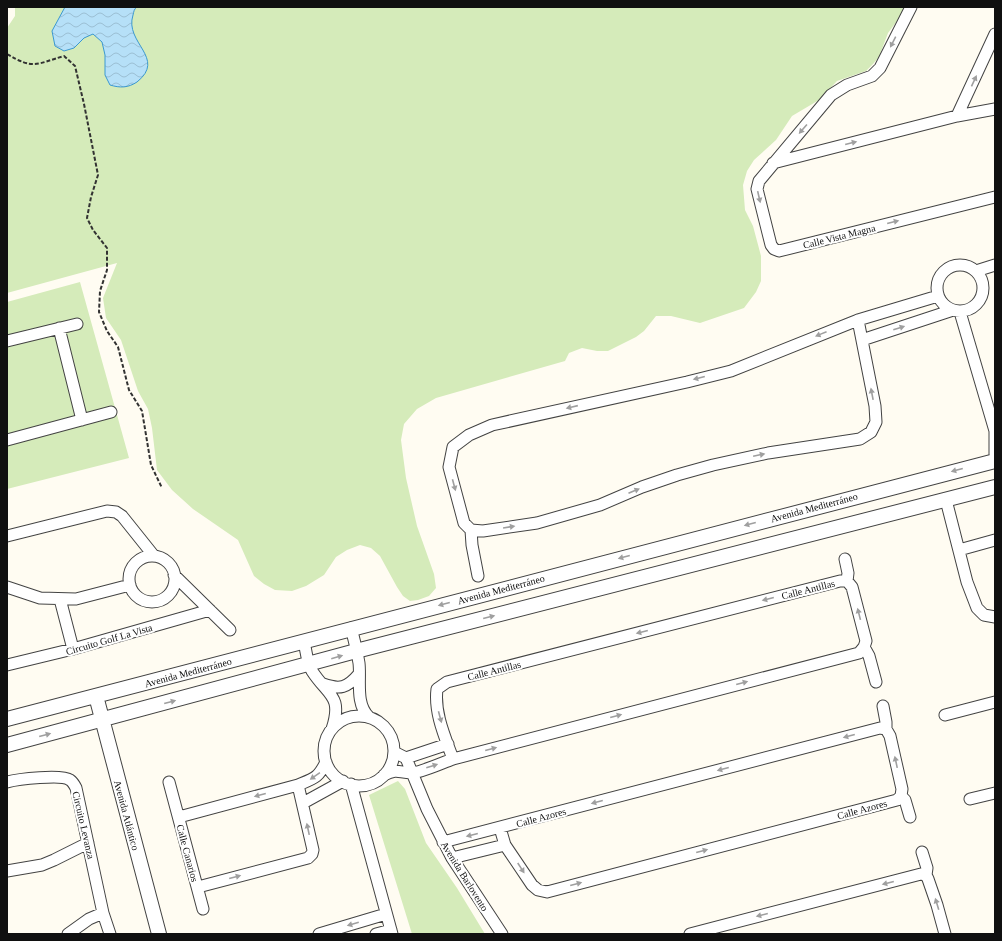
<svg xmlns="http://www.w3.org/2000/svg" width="1002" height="941" font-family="Georgia,serif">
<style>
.grass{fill:#d5ebba}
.water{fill:url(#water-waves);stroke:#3a98d1}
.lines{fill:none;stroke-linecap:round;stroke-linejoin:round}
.minor-casing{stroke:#434343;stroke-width:13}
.tertiary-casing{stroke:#434343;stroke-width:16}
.path{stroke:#323232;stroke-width:2;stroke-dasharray:4 2;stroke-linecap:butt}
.minor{stroke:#fff;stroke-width:11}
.tertiary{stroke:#fff;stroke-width:14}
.oneway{fill:#9f9f9f}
.labels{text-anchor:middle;stroke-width:4;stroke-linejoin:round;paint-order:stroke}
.street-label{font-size:10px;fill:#101010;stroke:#fff}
</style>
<defs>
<pattern id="water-waves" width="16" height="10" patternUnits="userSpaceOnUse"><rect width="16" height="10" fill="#b6e0f8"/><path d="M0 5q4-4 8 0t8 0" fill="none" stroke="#9bbfd4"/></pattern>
</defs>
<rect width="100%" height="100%" fill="#fffcf2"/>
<path class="grass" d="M15,7H904L900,17L888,33L879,57L873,64L866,71L837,81L819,100L792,116L776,140L754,160L747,171L743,185L745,210L753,226L761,256V281L756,292L744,308L700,323L671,316H656L644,331L636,337L608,351H597L582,348L569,353L565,361L436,398L417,409L404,424L401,440L406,478L417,526L434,574L436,588L429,596L418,600L410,601L403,596L397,587L380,556L371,548L360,545L347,550L336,557L324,575L306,586L292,591L275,590L264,584L254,576L238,540L193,509L172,490L157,470L152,428L148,409L138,391L121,340L106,318L103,298L117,263L7,293V28L15,16Z
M80,282L129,458L7,489V302Z
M398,781L405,789L426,843L457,888L485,934H412L369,795Z"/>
<path class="water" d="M65,7H137C134,9 134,11 133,15C124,43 167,58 137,82C128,88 120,88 110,85L105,75V55L102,42L93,34L84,38L74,48L64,51L55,46L52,31Z"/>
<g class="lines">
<defs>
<path id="minor" d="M911,7L880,68L872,76L847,85L831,95L759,181L757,189L771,245L774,249L779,251L995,197
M957,116L995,34
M773,163L957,116L995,109
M937 288a23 23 0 1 1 46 0a23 23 0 1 1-46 0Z
M976,271L995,265
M960,312L995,431V454
M858,320L875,406L876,422L871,432L860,439L768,453L713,465L677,475L642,487L600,505L537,523L483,531L471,530L464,523L449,467L453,447L469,435L492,425L687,382L731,371L858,320L938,296
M59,328L82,420
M862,340L953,310
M7,341L77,324
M7,440L111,412
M946,500L967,582L977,608L984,615L995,617
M471,530L472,545L478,576
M7,536L107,511L116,512L122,516L154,556
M959,550L995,540
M129 579a23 23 0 1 1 46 0a23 23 0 1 1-46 0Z
M845,559L848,573L847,581
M174,575L230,630
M7,587L40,598L76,599L130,585
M60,599L73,649
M351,628C354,639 357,651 359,663C361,680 355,704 369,717
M304,641C306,651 307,663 312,671C328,696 343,695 332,729
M864,647L869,656L876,682
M7,665L73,649L210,610
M323,684C340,690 347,688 359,674
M883,706L886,722V729
M945,715L995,702
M324 751a35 35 0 1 1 70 0a35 35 0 1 1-70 0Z
M394,752L406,758L427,809L452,858L502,934
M406,758L448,744
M384,775C398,768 399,773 411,773C420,773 444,762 453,759L859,653L864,647L866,641L852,587L847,581H840L447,682L437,689C434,713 445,737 453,759
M7,782C18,779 62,774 70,780C73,782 75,786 76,788L103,913L110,934
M169,782L203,909
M351,784L392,934
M901,796L905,800L910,817
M970,799L995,793
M303,803L343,781
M179,817L298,785C315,778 318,778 326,762
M443,842L880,728L886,729L890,736L902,789L901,796L897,800L547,892L538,890L532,885L505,845L500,828
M922,852L927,868L926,875L928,879L937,905L945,934
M452,858L505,845
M7,871L42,865L54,860L88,843
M198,887L308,858L312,854L313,850L298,785
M68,934L89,919L103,913
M319,934L386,914
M376,934L391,930
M690,934L921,874L926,875"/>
<path id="tertiary" d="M96,696L159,934
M7,719L995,461
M7,745L356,651L995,487"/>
</defs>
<use href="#minor" class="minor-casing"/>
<use href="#tertiary" class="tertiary-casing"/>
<path class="path" d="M7,54C34,70 36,64 64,56L75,66L84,104L98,175L91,197L87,218L93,230L107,248V270L100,291L99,312L107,331L118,347L129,390L142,411L151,465L162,488"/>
<use href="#minor" class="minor"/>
<use href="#tertiary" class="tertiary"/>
</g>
<defs><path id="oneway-solid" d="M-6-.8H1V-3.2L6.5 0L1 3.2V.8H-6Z"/></defs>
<g class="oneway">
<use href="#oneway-solid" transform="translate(893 42) rotate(117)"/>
<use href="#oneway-solid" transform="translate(974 81) rotate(-65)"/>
<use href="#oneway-solid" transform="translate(803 129) rotate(131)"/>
<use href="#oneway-solid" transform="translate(851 143) rotate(-14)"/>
<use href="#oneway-solid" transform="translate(759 197) rotate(77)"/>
<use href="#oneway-solid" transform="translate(893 222) rotate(-14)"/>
<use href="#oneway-solid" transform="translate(899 328) rotate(-18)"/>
<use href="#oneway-solid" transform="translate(821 334) rotate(158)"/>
<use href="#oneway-solid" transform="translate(699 378) rotate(166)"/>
<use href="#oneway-solid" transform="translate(872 394) rotate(-101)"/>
<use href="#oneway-solid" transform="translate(572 407) rotate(167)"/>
<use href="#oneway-solid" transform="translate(759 455) rotate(-12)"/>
<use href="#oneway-solid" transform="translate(957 470) rotate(165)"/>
<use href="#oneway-solid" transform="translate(454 485) rotate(75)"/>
<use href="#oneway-solid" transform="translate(634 491) rotate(-23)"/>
<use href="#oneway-solid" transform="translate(750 524) rotate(165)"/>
<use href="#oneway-solid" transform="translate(509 527) rotate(-9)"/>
<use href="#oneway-solid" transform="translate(624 557) rotate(165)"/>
<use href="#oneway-solid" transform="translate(768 599) rotate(166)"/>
<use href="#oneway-solid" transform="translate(444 604) rotate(165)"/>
<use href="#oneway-solid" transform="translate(859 614) rotate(-104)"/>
<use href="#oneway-solid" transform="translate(489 617) rotate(-14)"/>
<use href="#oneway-solid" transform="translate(642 632) rotate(166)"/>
<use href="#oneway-solid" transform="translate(337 657) rotate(-16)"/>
<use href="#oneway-solid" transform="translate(742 683) rotate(-15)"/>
<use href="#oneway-solid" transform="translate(170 702) rotate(-15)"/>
<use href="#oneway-solid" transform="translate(616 716) rotate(-15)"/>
<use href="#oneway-solid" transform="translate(440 717) rotate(75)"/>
<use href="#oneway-solid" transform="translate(45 735) rotate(-15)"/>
<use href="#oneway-solid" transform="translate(849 736) rotate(165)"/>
<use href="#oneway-solid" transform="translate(491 749) rotate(-15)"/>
<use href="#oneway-solid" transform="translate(896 762) rotate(-102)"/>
<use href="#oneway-solid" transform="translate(432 766) rotate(-18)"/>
<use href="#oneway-solid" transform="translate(723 769) rotate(165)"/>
<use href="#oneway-solid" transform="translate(315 776) rotate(145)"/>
<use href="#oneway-solid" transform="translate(260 795) rotate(165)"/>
<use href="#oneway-solid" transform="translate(597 802) rotate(165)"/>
<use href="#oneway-solid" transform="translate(308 829) rotate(-102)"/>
<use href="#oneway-solid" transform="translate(472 835) rotate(166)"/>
<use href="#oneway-solid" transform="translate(702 851) rotate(-15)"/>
<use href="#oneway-solid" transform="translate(521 868) rotate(57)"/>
<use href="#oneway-solid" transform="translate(235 877) rotate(-15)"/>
<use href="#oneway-solid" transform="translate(888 883) rotate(166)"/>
<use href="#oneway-solid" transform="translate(576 884) rotate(-15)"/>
<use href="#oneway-solid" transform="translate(937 904) rotate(-107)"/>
<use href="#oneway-solid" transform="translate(762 915) rotate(166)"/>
<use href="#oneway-solid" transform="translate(353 924) rotate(164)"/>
</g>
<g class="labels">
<g class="street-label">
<text transform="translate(839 236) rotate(-14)" y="4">Calle Vista Magna</text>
<text transform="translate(814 507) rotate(-15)" y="4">Avenida Mediterráneo</text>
<text transform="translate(501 589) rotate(-15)" y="4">Avenida Mediterráneo</text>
<text transform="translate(808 589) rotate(-14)" y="4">Calle Antillas</text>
<text transform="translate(109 639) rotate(-16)" y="4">Circuito Golf La Vista</text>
<text transform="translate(494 670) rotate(-14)" y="4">Calle Antillas</text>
<text transform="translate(188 672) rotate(-15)" y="4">Avenida Mediterráneo</text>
<text transform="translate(862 809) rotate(-15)" y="4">Calle Azores</text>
<text transform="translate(127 815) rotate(75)" y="4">Avenida Atlántico</text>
<text transform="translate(541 817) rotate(-15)" y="4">Calle Azores</text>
<text transform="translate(84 825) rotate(77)" y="4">Circuito Levanza</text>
<text transform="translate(188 853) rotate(75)" y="4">Calle Canarios</text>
<text transform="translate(465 876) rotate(58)" y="4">Avenida Barlovento</text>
</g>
</g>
<rect width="1002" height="941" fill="none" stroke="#101010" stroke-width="16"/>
</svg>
